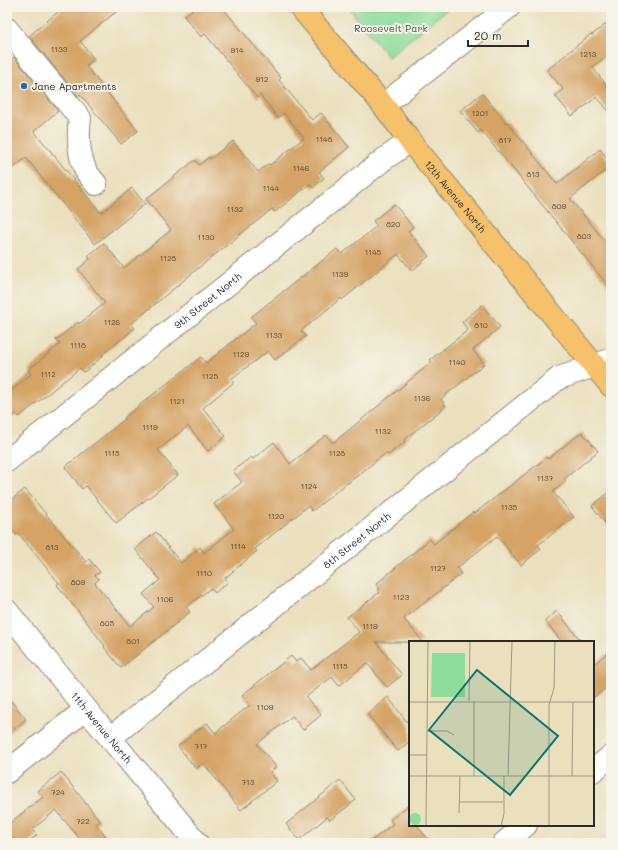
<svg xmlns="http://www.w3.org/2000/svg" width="618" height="850" font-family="Mali,sans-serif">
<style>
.green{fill:#8fdd9b;stroke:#5d8463}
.building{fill:#d4a365}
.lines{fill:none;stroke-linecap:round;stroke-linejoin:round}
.minor-casing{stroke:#8a8674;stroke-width:24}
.major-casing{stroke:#8a8674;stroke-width:24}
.minor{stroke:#fff;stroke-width:22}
.major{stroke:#f5c16b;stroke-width:22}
.poi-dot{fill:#1f6fb2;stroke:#f7f3e8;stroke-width:1.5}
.labels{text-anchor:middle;stroke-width:4;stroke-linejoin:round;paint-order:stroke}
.number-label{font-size:8px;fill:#55493a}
.park-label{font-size:10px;fill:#445847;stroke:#f7f3e8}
.poi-label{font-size:10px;fill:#2b2b2b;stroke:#f7f3e8;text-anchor:start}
.street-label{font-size:10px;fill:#2b2b2b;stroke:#f7f3e8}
.inset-road{fill:none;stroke:#9e9883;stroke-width:1}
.view{fill:#0f766e;fill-opacity:0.15;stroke:#0f766e;stroke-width:2}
.inset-edge{fill:none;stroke:#2b2b2b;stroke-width:2}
</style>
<rect width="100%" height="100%" fill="#f7f3e8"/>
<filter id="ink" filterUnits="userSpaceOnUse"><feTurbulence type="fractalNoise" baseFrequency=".025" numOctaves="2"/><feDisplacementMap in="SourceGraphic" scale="8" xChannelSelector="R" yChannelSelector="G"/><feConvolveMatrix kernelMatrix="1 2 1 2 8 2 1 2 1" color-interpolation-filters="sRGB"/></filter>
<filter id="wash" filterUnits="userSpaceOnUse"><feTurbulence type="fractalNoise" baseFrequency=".012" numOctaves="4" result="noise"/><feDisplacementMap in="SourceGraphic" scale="16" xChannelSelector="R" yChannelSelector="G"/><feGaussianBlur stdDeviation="0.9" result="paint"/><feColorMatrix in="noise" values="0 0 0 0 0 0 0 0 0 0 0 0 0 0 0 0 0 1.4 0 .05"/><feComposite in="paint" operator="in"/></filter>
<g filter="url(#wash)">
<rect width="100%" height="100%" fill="#eae0bd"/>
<path class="green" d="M348,7H450L388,57Z"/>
<g id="blocks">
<path class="building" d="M64,7H122L80,41L94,59L86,66L138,131L121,144L80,94L78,96L29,36Z
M196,7H222L281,78L279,80L312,120L321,113L349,147L319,172L324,178L313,188L310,184L275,212L272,209L207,261L131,324L135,328L102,355L103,356L84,372L80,368L19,417L16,414L7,422V394L31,374L28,370L60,344L56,340L78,322L79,324L105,303L78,269L90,259L88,256L104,243L124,268L171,230L146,199L195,160L199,165L209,157L210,159L233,141L258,172L268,164L270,165L304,138L284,113L278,118L260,95L257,98L205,34L201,37L184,16Z
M611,20V52L592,67L611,91V114L597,97L572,116L555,96L563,89L547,70L591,34L592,35Z
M14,57L58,111L34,131L101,213L132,188L145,204L95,244L26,158L7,173V63Z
M482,93L506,123L507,122L557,184L600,149L611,163V166L570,199L611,248V289L481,130L478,133L460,111Z
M394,204L413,227L408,231L429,256L412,271L398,254L342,300L341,298L301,331L306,336L275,360L268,351L231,379L234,382L203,408L226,436L208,451L188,426L158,450L178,475L116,523L86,486L82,489L65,467L125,419L124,418L146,400L201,357L206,363L256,323L251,317L337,249L342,254L377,226L373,221Z
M482,305L500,327L473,350L484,364L441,399L446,406L404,440L405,442L388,455L386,453L348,483H347L312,511L308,506L255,549L257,551L225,578L228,582L215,593L211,588L186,607L190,612L121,668L104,647L105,646L89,625L57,585L59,583L18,533L16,535L7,524V503L25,489L86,562L89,559L100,572L95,575L99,579L95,583L130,626L154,607L143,594L160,580L135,549L156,532L181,563L200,547L204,553L234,529L214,504L242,482L233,471L251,457L253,459L274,442L290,464L326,435L333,443L432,362L430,360L468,330L462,322Z
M582,432L598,451L564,479L566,481L553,492L574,517L538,545L541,549L521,565L497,536L457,568L461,574L404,619L423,642H376L402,675L387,687L367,663L339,686L332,677L306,697L321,715L303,730L292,716L257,744L276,767L270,772L277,781L241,810L203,763L196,769L178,746L207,723L215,733L250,705L242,695L291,656L296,662L301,658L311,670L359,632L347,617L380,592L378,590L380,589L376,584L430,539L434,544L473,512L474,514L547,457L548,459Z
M611,491V530L592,506Z
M557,611L582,642H562L545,621Z
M611,650V684L593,698V665Z
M7,696L26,719L7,734Z
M388,697L410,726V741L398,751L367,714Z
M61,772L100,821L96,824L111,843H83L56,810L32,830L37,835L27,843H7V825L43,797L38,791Z
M340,780L356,800L330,820L327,817L299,840L286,824Z
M410,804V825H417L431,843H369L393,824L390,820Z"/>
</g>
</g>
<g filter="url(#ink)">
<use href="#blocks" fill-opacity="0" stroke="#8a8674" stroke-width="1"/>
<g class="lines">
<defs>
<g id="minor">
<path d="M7,29L80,118C78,134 78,153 85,169C87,174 92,179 96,184"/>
<path d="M383,105L509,7"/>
<path id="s1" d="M7,461L383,160L410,141"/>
<path id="s2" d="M7,611L86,709L197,843"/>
<path id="s3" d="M110,738L559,378L594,366L611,359"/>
<path d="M593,771L611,756"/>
<path d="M7,772L86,709"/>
<path d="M504,843L526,825"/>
</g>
<g id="major">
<path id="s4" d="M300,7L383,105L410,141L611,386"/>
</g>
</defs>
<use href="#minor" class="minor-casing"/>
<use href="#major" class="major-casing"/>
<use href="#minor" class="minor"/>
<use href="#major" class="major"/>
</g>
</g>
<circle class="poi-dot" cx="24" cy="86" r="4"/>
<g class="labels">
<g class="number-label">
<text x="59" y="52">1133</text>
<text x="237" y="53">914</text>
<text x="588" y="57">1213</text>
<text x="262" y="82">912</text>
<text x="480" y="116">1201</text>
<text x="324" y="142">1148</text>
<text x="505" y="143">817</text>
<text x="301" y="171">1146</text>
<text x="533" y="177">813</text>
<text x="271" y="191">1144</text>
<text x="559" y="209">809</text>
<text x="235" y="212">1132</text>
<text x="393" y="227">820</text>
<text x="584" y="239">803</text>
<text x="206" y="240">1130</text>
<text x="373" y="255">1145</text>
<text x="168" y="261">1128</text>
<text x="340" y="277">1139</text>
<text x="112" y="325">1126</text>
<text x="481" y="328">810</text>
<text x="274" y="338">1133</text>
<text x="78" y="348">1118</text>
<text x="241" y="357">1129</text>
<text x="457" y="365">1140</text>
<text x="48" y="377">1112</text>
<text x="210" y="379">1125</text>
<text x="422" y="401">1136</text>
<text x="177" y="404">1121</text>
<text x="150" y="430">1119</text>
<text x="383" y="434">1132</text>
<text x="112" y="456">1115</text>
<text x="337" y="456">1128</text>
<text x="545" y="481">1137</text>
<text x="309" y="489">1124</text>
<text x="509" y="510">1135</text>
<text x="276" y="519">1120</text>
<text x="238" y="549">1114</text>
<text x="52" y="550">813</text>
<text x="438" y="571">1127</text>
<text x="204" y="576">1110</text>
<text x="78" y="585">809</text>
<text x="401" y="600">1123</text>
<text x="165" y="602">1106</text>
<text x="107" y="626">805</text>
<text x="370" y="629">1119</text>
<text x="133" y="644">801</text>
<text x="340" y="669">1115</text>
<text x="265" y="710">1109</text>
<text x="201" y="749">717</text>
<text x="248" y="785">713</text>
<text x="58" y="795">724</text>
<text x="83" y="824">722</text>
</g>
<g class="park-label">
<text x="391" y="32">Roosevelt Park</text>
</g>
<g class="poi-label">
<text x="32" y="90">Jane Apartments</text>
</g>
<g class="street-label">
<text dy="4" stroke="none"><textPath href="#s4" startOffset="245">12th Avenue North</textPath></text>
<text dy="4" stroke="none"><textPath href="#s1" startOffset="257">9th Street North</textPath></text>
<text dy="4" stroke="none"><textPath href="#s3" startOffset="316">8th Street North</textPath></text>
<text dy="4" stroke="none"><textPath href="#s2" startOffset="150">11th Avenue North</textPath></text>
</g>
</g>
<g transform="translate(409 641)">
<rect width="185" height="185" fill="#eae0bd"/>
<path d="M23,12H56V56H22ZM0 178a6 6 0 1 1 12 0a6 6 0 1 1-12 0Z" fill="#8fdd9b"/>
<path class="inset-road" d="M60,60L61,0M0,61H185M18,90H38L45,94M0,114H18M0,135H185M65,135V60M99,135L103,0M163,135L164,61M50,161H94M50,172L51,135M17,185L19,0M92,185L95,173V135M140,185V64L145,47L146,0"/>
<path class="view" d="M68,29L149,95L101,154L20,89Z"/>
<rect width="185" height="185" class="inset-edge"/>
</g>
<rect width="618" height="850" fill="none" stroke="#f7f3e8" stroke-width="24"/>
<path d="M468 40v6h60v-6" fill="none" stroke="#2b2b2b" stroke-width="2"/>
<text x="474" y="40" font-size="12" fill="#2b2b2b" stroke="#f7f3e8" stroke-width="3" paint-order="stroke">20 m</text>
</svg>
